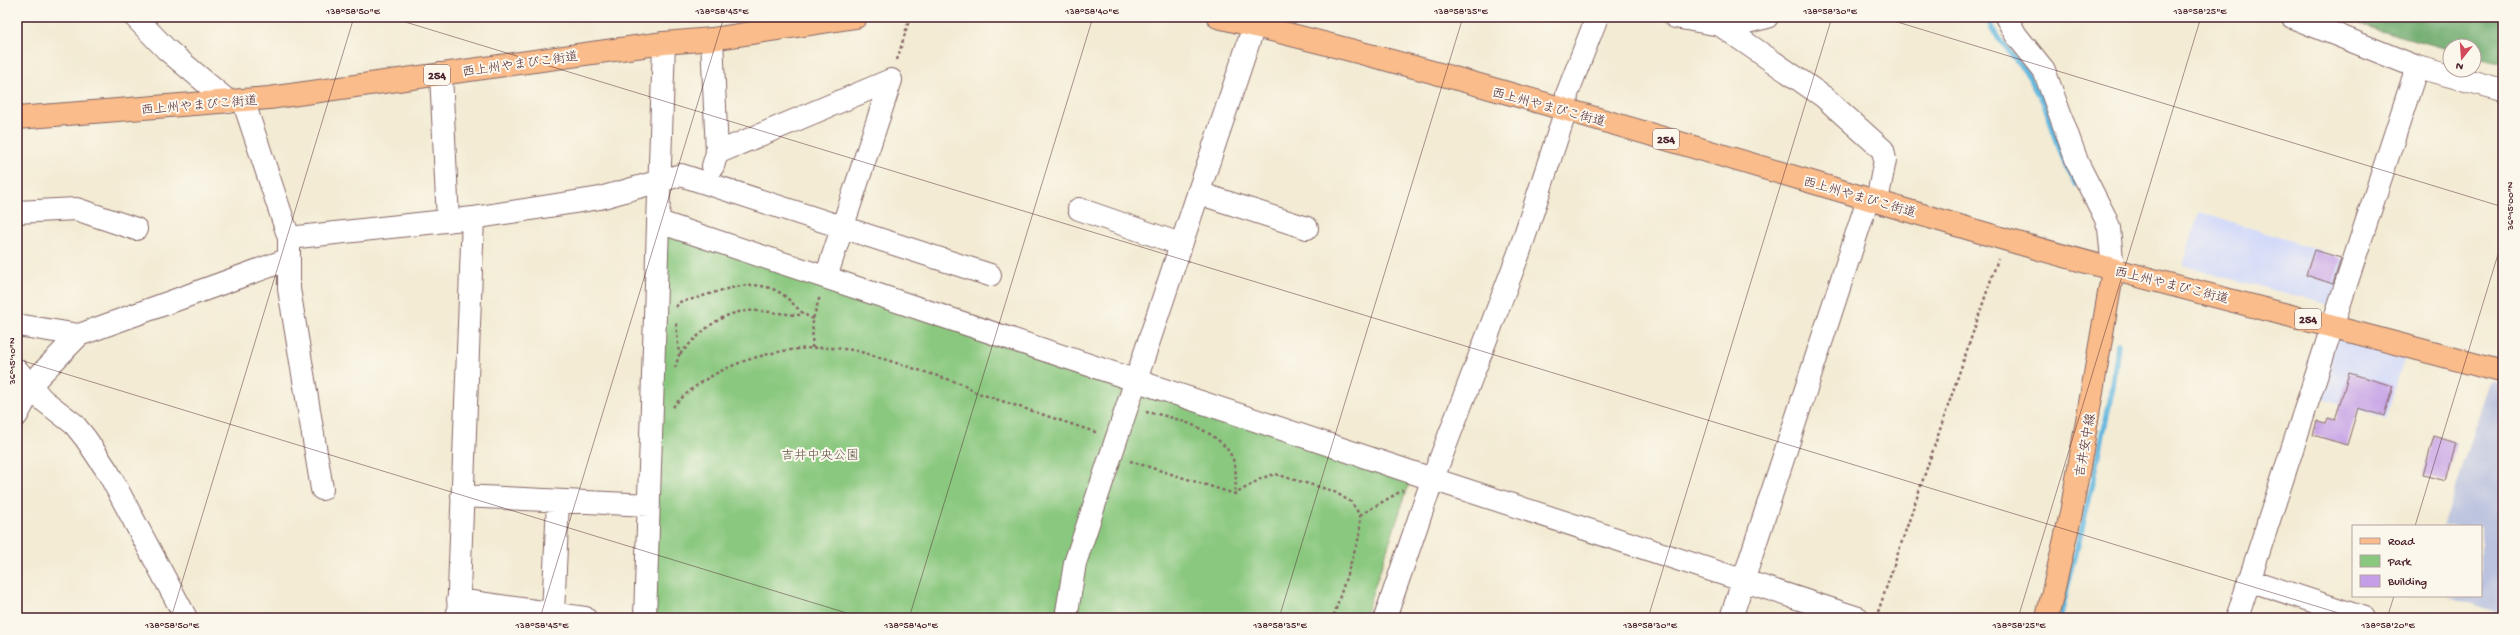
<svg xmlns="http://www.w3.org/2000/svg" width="2520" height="635" font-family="'Gochi Hand','Klee One',sans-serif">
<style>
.built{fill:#d1d9f9}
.industrial{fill:#bbc3de}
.green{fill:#8ac87f;stroke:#6a7455}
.forest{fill:#6fac6e;stroke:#5c664c}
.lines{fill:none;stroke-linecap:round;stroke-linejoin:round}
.stream{stroke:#63b8df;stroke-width:5.5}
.building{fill:#c49ee6}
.minor-casing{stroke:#856666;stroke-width:24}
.major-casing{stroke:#856666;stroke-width:24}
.highway-casing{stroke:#856666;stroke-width:24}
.path{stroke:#856666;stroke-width:2.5;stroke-dasharray:3 3;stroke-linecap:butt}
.minor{stroke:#fff;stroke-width:22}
.major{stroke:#f9bc8a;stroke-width:22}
.highway{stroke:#f9bc8a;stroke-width:22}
.ticks{fill:none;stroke:#4a1f2b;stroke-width:1;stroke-opacity:0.45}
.labels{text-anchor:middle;stroke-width:4;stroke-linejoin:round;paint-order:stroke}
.shield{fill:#fbf7ec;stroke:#7f6065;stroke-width:1}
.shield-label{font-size:12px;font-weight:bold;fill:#4a1f2b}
.street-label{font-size:13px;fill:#4a1f2b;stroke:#fbf7ec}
.park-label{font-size:13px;fill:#5d5244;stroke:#fbf7ec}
.neatline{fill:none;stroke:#4a1f2b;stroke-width:1.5}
.ticks-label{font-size:10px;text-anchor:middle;fill:#4a1f2b}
</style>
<rect width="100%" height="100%" fill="#fbf7ec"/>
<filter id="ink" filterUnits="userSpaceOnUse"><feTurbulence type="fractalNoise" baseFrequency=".025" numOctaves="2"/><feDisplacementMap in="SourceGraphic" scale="8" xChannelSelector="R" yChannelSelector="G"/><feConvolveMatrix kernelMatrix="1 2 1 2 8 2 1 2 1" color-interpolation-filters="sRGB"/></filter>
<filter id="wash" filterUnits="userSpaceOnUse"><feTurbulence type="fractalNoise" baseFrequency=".012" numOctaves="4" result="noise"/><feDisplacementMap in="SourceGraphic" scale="16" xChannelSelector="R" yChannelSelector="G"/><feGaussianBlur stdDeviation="0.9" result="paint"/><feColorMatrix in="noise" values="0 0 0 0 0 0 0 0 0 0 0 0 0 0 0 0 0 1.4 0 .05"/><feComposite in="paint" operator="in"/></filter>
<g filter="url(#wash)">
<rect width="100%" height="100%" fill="#f3ebd3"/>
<path class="built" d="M2199,211L2352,261L2338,307L2183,266Z
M2333,336L2405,356L2386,419L2313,396Z"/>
<path class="industrial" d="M2490,381L2503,384V615L2446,596H2481V526H2444Z"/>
<path class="green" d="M662,228L1411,478L1364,618H652Z"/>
<path class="forest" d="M2334,17H2503V64L2474,57V46H2450V50Z"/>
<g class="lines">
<path class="stream" d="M1987,17L1992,29L2028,75L2044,103L2066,166L2076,184
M2060,618L2093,483L2113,386L2118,344"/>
</g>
<g id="blocks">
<path class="building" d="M2314,250L2341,258L2333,284L2306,275Z
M2349,373L2393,386L2384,416L2358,408L2347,445L2313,435L2317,421L2326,423L2328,418L2335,420Z
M2434,436L2456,443L2446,481L2423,475Z"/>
</g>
</g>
<g filter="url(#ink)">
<use href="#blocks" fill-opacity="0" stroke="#856666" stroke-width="1"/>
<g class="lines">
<defs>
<path id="minor" d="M135,17L166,49L229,102
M1675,17L1720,25H1735L1767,17
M2006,17L2016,35L2044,70L2078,164L2105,217L2109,228L2113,270
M2292,17L2417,67L2503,90
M1720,25L1824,97L1883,150L1885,160L1877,201
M712,39L717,153L713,166
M441,74L448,221
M243,100L289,238V289L322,489
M717,153L891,80
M1198,193L1307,228
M1079,209L1180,244
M17,212L76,209L136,229
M659,222L1411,472L1858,618
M289,238L473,218L600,198L681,175L990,275
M826,277L891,80
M17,325L79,335
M17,370L43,400L74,424L86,439L108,472L186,618
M17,415L37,378L79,335L289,259
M462,496L649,505
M2249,580L2364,618
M458,600L585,618
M553,614L558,501
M458,618L473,218
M645,618L664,43
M1066,618L1075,563L1254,26
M1385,618L1433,478L1519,253L1566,110L1567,94L1597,17
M1731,618L1868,199
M2237,618L2417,67"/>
<path id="major" d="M2047,618L2071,513L2113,270"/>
<path id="highway" d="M1218,17C1483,80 1743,163 2004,239C2170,287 2337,326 2503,372
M17,118L269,98L664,43L712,39L856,17"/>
</defs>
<use href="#minor" class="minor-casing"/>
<use href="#major" class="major-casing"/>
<use href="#highway" class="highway-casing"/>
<path class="path" d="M897,60L910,17
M676,307L679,302C710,297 746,275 777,291C791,298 798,313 813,319
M812,348L813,319L820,296
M680,354C704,329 723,308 760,311C774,312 789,315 803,315
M675,368L679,355L676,322
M673,407C714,360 792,341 852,350C864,352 876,357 887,360C912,368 938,376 963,384L975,392L1098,433
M1146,412C1173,416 1219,430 1232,457C1237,468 1236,481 1235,493
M1130,461L1235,494L1262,478L1275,474L1333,491L1351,502L1360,515V534L1333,618
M1360,515L1403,490
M1878,612L1998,259"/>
<use href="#minor" class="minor"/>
<use href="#major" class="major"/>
<use href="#highway" class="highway"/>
</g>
</g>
<path class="ticks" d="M389,17L2355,618M1881,17L2503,207M17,359L863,618M2415,526L2503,238M171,618L354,17M540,618L724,17M909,618L1093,17M1279,618L1463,17M1648,618L1832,17M2018,618L2201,17M2387,618L2394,596"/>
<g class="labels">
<g class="shield">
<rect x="424" y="65" width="26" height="20" rx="3"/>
<rect x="1653" y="129" width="26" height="20" rx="3"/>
<rect x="2295" y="309" width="26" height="20" rx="3"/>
</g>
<g class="shield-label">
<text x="437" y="79">254</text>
<text x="1666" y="143">254</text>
<text x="2308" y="323">254</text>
</g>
<g class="street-label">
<text transform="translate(520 63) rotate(-8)" y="5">西上州やまびこ街道</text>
<text transform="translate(199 104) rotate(-5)" y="5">西上州やまびこ街道</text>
<text transform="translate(1549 106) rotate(15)" y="5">西上州やまびこ街道</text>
<text transform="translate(1860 196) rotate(16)" y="5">西上州やまびこ街道</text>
<text transform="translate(2172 284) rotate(14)" y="5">西上州やまびこ街道</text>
<text transform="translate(2084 445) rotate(-80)" y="5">吉井安中線</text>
</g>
<g class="park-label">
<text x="820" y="459">吉井中央公園</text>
</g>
</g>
<rect width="2520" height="635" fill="none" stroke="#fbf7ec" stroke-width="44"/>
<rect x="2352" y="525" width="130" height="72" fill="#fbf7ec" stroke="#b4a19f"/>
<rect x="2360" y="538" width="20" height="6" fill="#f9bc8a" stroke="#b4a19f"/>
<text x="2388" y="545" font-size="12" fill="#4a1f2b">Road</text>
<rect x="2360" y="555" width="20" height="12" fill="#8ac87f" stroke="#b4a19f"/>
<text x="2388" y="565" font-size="12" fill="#4a1f2b">Park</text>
<rect x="2360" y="575" width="20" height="12" fill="#c49ee6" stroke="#b4a19f"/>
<text x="2388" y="585" font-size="12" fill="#4a1f2b">Building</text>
<g transform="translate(2462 58) rotate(197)"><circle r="19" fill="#fbf7ec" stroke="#b4a19f"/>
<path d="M0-3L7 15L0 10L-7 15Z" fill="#d1495b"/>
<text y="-6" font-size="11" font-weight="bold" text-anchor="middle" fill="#4a1f2b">N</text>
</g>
<rect x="22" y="22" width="2476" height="591" class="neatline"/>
<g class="ticks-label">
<text x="353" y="14">138°58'50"E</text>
<text x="722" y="14">138°58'45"E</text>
<text x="1092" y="14">138°58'40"E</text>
<text x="1461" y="14">138°58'35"E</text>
<text x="1830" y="14">138°58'30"E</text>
<text x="2200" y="14">138°58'25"E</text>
<text transform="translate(2509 206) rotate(-90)" y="4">36°15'00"N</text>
<text transform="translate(11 361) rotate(-90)" y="4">36°15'10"N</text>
<text x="172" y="628">138°58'50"E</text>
<text x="542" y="628">138°58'45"E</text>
<text x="911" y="628">138°58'40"E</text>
<text x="1280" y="628">138°58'35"E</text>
<text x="1650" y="628">138°58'30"E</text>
<text x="2019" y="628">138°58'25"E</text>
<text x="2388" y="628">138°58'20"E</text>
</g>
</svg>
